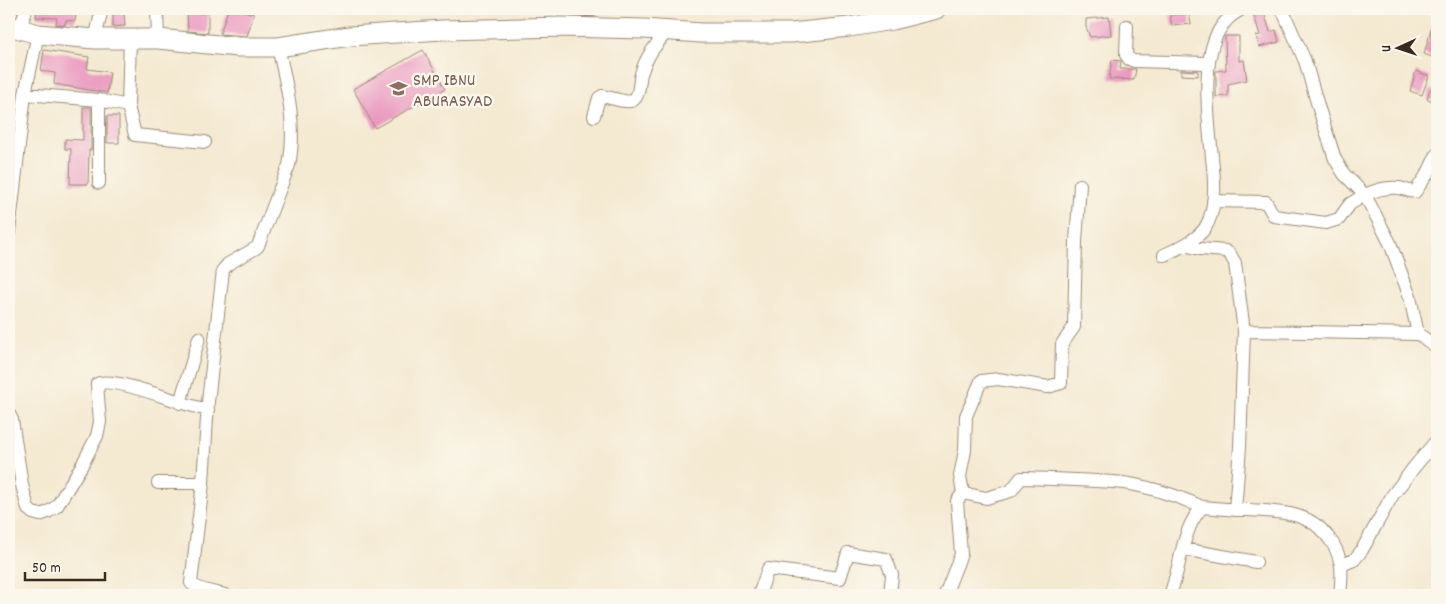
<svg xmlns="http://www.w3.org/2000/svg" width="1446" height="604" font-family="Dekko,sans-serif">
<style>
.building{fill:#ea9abf}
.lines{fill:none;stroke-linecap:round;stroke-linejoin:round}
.street-casing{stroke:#988a78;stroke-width:14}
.secondary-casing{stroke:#988a78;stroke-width:21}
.street{stroke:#fff;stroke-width:12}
.secondary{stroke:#fff;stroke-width:19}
.labels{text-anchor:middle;stroke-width:5;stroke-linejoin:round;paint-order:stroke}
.education-label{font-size:18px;fill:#785e54;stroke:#fbf7ec;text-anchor:start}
</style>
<rect width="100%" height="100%" fill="#fbf7ec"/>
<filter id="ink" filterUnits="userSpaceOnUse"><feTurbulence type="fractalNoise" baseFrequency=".02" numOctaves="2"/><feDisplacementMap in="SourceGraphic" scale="10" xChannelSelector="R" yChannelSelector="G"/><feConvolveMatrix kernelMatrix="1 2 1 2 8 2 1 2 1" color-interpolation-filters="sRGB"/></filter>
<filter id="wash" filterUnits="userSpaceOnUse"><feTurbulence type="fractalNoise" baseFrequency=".0096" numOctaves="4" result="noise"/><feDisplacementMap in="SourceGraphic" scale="20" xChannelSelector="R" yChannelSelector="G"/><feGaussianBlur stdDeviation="1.12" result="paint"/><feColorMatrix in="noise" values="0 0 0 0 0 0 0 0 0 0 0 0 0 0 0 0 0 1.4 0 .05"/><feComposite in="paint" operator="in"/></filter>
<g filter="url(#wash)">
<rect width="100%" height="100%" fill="#f4e9d1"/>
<g id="blocks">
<path class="building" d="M37,9H77L75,21L66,20L65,25L56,24L57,18L36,17Z
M228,9H236L254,14L247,36L220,34Z
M578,9H594L595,17L579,16Z
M1252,9H1263L1270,32L1276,30L1279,42L1259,47L1256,36L1260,35Z
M113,13H124L125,26L113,27Z
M187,13H208V33L188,31Z
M1189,13L1191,24L1172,26L1170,15Z
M1109,17L1111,35L1090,37L1086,27V19Z
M1434,19L1437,20V59L1424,54Z
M1225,36H1239V61L1244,60L1247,80L1228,84V96L1216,97V71L1226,70Z
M44,50L89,57L87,69L110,72L107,93L54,84L55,73L41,71Z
M423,50L445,89L375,128L353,89Z
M1112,60L1121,61L1120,69H1136L1134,80L1109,79Z
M1181,70L1198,71V76L1181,75Z
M1416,71L1429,76L1422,95L1410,91Z
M1430,89L1437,91V102L1427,99Z
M83,107H91V150H89L88,184H70L71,149H65V139L83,140Z
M107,116H119V143H107Z"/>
</g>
</g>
<g filter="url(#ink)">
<use href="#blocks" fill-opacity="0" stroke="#988a78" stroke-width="1"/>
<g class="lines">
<defs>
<path id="street" d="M157,9L158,39
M1127,26L1126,55L1129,59L1134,61L1208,63
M20,30L26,9
M95,39L102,9
M130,39L128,106L135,135L205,142
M25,94L99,100L128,106
M99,100V183
M594,116L599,98L602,96C609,97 628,104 633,100C640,96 639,81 641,74C646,56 656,45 668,30
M1437,154L1428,173L1415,192C1409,192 1405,189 1399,188C1387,187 1375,190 1365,195L1390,243L1410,297L1418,334L1437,347
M1213,201L1266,202L1274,216L1326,223L1339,219L1350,204L1365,195L1344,174L1335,159L1319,109L1305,61L1282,9
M9,232L25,94L38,34
M1184,245L1200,249L1225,251L1230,254L1235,263L1244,331L1240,447L1235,510
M1164,255C1177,249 1197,240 1205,228C1216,211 1215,187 1213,168C1210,128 1196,50 1227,20C1231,15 1237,12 1242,9
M1244,331L1418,334
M180,403L199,338
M9,414L12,420L22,485L28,509L33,513L40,515L48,512L57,506L82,465L97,436L100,422L97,384C111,377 161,396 177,401C187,405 197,407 208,410
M158,483H203
M963,493L960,476L965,450L966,416L981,381L998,379L1048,387L1061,383L1062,344L1074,327L1076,241L1080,185
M1183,549L1256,562
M1341,565L1354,560L1362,550L1392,496L1415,466L1437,440
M225,595C215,592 198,591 191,583L203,483L208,402L223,270L228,264L256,248L258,246L289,165C297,126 287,86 278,47
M759,595L768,569L840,578L848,553L886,559L892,575L890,595
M945,595L961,554L957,501L963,493L986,498L1011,491L1021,478C1051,479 1082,480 1113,482C1142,484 1176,495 1202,507
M1170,595C1179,572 1181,541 1193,520C1195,516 1199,511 1202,507C1217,508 1232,510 1248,510C1278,512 1309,511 1328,537C1334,544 1339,555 1341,565C1342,574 1341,586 1340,595"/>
<path id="secondary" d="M9,26L38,34L95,39H158L238,47H278L350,36L442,30L562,27L644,29L701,33H791L849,27L892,20L936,9"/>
</defs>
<use href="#street" class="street-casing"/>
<use href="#secondary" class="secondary-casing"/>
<use href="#street" class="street"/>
<use href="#secondary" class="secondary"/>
</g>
</g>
<defs>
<symbol id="school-bare" viewBox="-9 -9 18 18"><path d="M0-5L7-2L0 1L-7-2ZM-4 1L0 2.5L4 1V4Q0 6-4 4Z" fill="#8d6e63" stroke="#fbf7ec" stroke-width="2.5" paint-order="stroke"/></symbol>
</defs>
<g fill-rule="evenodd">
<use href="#school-bare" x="386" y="76" width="25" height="25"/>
</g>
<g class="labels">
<g class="education-label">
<text x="413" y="85">SMP IBNU<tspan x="413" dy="21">ABURASYAD</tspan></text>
</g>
</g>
<rect width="1446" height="604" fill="none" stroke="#fbf7ec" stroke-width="30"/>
<g transform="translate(1398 48) rotate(267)" stroke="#fbf7ec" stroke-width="4" paint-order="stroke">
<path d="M0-4L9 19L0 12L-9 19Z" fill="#3b2a1e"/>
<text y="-8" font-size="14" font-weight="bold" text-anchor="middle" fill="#3b2a1e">U</text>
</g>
<path d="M25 572v8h80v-8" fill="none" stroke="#3b2a1e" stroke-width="2.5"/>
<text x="32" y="572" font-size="15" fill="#3b2a1e" stroke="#fbf7ec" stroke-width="4" paint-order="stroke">50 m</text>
</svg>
